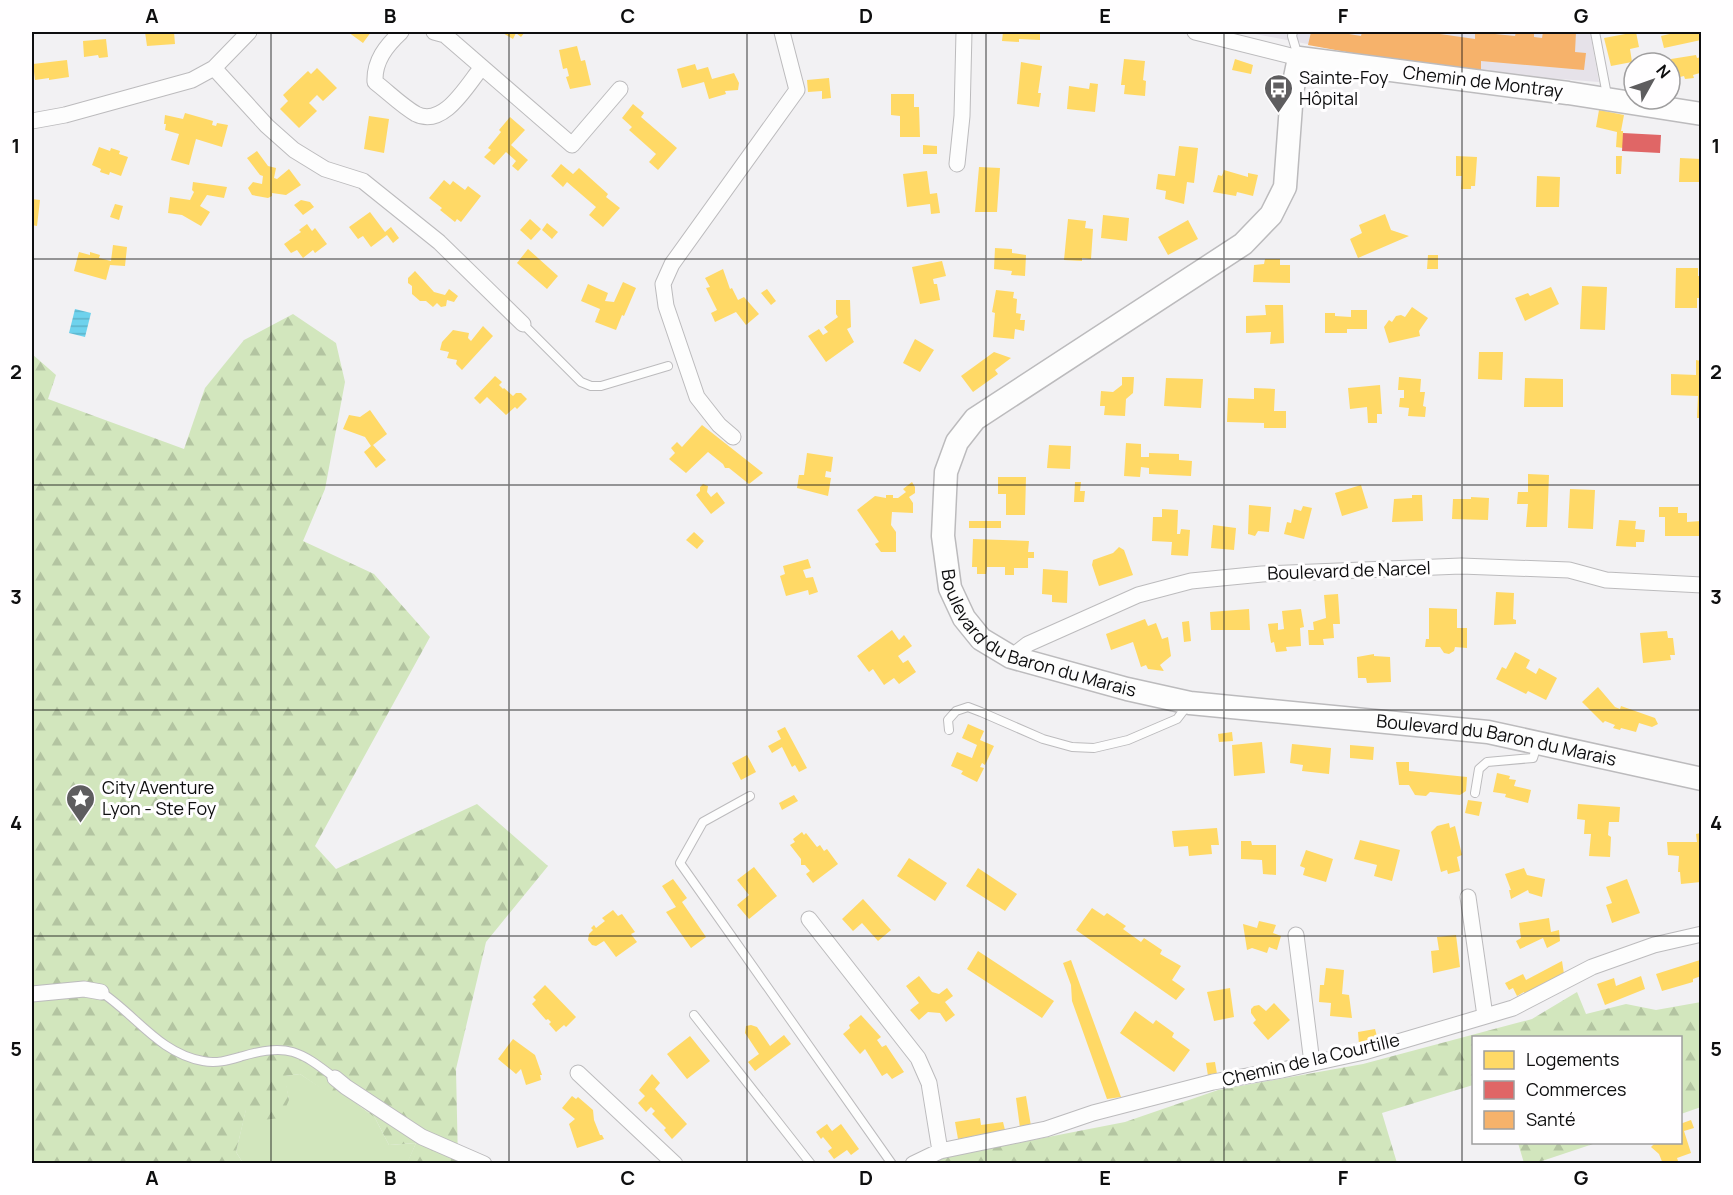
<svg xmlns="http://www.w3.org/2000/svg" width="1733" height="1195" font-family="Manrope,sans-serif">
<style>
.built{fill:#e6e2e9}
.grass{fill:#d2e6bd}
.forest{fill:url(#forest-firs)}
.water{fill:url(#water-rules)}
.homes{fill:#ffd966}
.shops{fill:#e06666}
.health{fill:#f6b26b}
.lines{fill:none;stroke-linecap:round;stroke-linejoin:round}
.lane-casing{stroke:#bcbbbd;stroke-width:10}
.street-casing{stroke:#bcbbbd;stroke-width:17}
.secondary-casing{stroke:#bcbbbd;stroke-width:25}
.lane{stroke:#fdfdfd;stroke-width:8}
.street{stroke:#fdfdfd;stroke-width:15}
.secondary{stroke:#fdfdfd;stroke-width:22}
.grid{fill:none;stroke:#0e0e0f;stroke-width:1.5;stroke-opacity:0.55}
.labels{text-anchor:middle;stroke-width:6;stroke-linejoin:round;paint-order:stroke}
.poi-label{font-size:18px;fill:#0e0e0f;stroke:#fffeff;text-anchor:start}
.street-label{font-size:18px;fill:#0e0e0f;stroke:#fffeff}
.neatline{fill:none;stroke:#0e0e0f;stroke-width:2}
.grid-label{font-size:20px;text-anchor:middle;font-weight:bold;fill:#0e0e0f}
</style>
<defs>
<pattern id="forest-firs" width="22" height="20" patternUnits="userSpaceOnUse" patternTransform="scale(1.5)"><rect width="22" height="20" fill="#d2e6bd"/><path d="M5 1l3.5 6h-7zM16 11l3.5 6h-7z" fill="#b3c4a1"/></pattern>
<pattern id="water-rules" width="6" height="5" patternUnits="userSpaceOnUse" patternTransform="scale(1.5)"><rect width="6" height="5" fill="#6ed2ed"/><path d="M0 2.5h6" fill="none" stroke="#5eb3ca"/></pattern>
</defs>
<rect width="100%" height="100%" fill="#f2f1f3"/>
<path class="built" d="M1245,32H1590L1599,82L1480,73L1374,57Z"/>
<path class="grass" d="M300,1074L329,1093L338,1089L375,1118L389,1145L416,1143L407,1164L243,1163L236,1152L246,1109L289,1100L284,1076Z"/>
<path class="forest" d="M293,314L336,343L345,382L325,489L303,541L374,574L430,637L315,846L336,869L477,804L548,866L486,942L456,1069L458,1163H407L416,1143L389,1145L375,1118L339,1089L329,1094L300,1074L285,1076L289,1100L281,1118L262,1120L246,1110L236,1152L243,1163H32V354L56,375L48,399L184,449L205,388L244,340Z
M1577,992L1586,1014L1626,1004L1656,1010L1701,1002V1107L1681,1114L1680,1038H1474L1473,1085L1382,1113L1397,1163L934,1164L945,1157L1125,1122L1218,1090L1363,1064L1532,1019Z
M1518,1143V1142L1596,1143L1533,1164L1524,1163Z"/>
<path class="water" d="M75,309L91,313L85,337L69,333Z"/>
<path class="homes" d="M145,32H174L175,44L147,46Z
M348,32H371L363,43Z
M501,32H525L521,37L516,33L513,39Z
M1003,32H1040V40L1019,39V42L1002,41Z
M1636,32L1639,47L1630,49L1632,62L1611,66L1604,38Z
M1678,32H1701V40L1664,48L1661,36Z
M106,39L108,57L99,58L98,55L84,57L83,41Z
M577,46L581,61L585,60L591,85L570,89L566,77L569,76L567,68L563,69L559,50Z
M1696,55L1697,58L1701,57L1700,73L1693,75L1694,78L1685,79L1684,76L1676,78L1675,75L1670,77L1671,59Z
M1124,59L1145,61L1143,80L1146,81L1145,96L1124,94L1125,85H1121Z
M1235,59L1253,65L1251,74L1232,70Z
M67,60L69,77L49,80V78L35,80L33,64Z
M1021,62L1042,66L1038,93H1041L1039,107L1017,104Z
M695,64L697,70L708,67L712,79L734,73L739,83L738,90L725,91L726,94L709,99L704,82L682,88L677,69Z
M317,68L337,88L323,101L317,95L309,103L317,111L299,128L280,109L288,101L283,95L308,71L311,74Z
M829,78L831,98L822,99V91L808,92L807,80Z
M1090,83L1098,84L1095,112L1067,109L1069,86L1089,89Z
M891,94H914V107H919L920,137H900V116L891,115Z
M633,104L644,113L641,117L677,148L658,170L649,162L656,154L629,130L632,127L622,118Z
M1599,110L1624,115L1621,131H1623V148L1616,147L1617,132L1596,127Z
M185,113L213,121L212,125L216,126L217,123L228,125L222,147L196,139L189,165L171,160L179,134L165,130L166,124H164L165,115L183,119Z
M369,116L389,119L384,153L364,149Z
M510,117L525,130L511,145L528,160L518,171L512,166L516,161L506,152L494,165L484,157L491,150L488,148L501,132L499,130Z
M923,145L937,146V154H923Z
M1179,146L1198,148L1194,183L1187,182L1184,204L1165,199L1166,191L1156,189L1158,174L1175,176Z
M99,147L110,151L111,148L120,151L119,154L128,157L121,176L110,172L109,175L100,172L101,169L92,165Z
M257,151L268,166L276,168L274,178L277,179L289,169L301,185L286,195L272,193V196L268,198L252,195L248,188L253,182L262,184L263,176L260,175L247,158Z
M1456,156L1477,157L1475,186H1471V189H1461L1462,176H1456Z
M1616,156H1622L1621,174H1616Z
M1680,158L1701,159V182H1679Z
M561,164L573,174L579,168L608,194L606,197L620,208L603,227L589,215L596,207L567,182L563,187L551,176Z
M979,167L1000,168L997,212H975Z
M1224,170L1248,177V173L1258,175L1253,196L1237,192L1236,196L1213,192L1218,175L1222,176Z
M927,171L930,194L937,193L940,213L931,214L930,204L907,207L903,174Z
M1537,176L1560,177L1559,207H1536Z
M444,180L450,185L453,181L465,190L468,186L481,196L461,222L457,219L455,222L440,210L442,208L429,198Z
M193,182L227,187L224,198L207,195L200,206L210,212L201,226L182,215L168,213L170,197L190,200L194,192L192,190Z
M32,199L40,200L37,226L32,225Z
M301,200L310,202L314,207L303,215L294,205Z
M115,204L123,206L119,220L110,217Z
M370,212L385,232L391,227L399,238L393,243L387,235L371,247L363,236L358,239L349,227Z
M1385,214L1391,230L1409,236L1358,258L1350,239L1362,233L1359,225Z
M1103,215L1129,218L1127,241L1101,238Z
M530,219L541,229L531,240L520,230Z
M1068,219L1086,221L1085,228L1093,229L1091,259L1082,258V261L1064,260Z
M1188,220L1198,239L1168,255L1158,237Z
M547,223L558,232L552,239L542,230Z
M307,224L312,231L315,228L327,244L315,253L313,250L303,258L297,250L291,253L284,244L301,232L299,230Z
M113,245L127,247L125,266L110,265L106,280L74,271L79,252L90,255V252L100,255L99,258L111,261Z
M995,248L1012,249V253L1026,255L1025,276L1011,275L1012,271L994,269Z
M528,249L558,276L547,289L517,263Z
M1428,255H1438V269H1427Z
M1265,259H1280V265H1290V283L1253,282L1254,265L1264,264Z
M942,261L946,276L933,279L934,284H937L940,300L920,304L912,267Z
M1676,268H1698V276H1701V298H1697V308H1675Z
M723,269L730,289L732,288L738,300L744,297L759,314L746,325L736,312L715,322L711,313L717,310L706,288L710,287L705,278Z
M415,271L434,292L445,295L449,289L458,296L454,302L447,300L446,306L441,307L437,303L433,307L426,301H420L412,294V286L408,283V278Z
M623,282L636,288L624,316L622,315L616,330L595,322L600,309L581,301L588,284L608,293L605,301L614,302Z
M1582,286L1607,287L1605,330L1580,329Z
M1551,287L1559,304L1525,321L1515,298L1528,293L1530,296Z
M767,289L776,301L771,305L761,293Z
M996,290L1014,292L1013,298L1017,299L1016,313L1021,314L1020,320H1025L1024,331L1015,329L1014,339L993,337L995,313L992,312Z
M836,300H850L851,327L847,329L854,342L826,362L808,336L819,329L823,335L828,332L824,327L838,317L836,314Z
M1265,305H1283L1284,343L1270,344L1271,332L1246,333V316L1266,315Z
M1412,307L1428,318L1419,331L1420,336L1389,343L1384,327L1389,320L1392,322L1396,316L1401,315L1405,317Z
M1351,310H1367V329H1347V333H1325V313H1335V316L1351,317Z
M483,326L493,336L462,370L456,364L457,360L447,358L449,352L440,350L442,342L453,330L469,333L468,338L471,341Z
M915,339L934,350L920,372L903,363Z
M994,352L1011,358L995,370L998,374L973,392L961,376Z
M1479,352H1503L1502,380L1478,379Z
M1696,360L1701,361V418H1697L1698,396L1671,395V374L1696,375Z
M495,376L502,382L499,385L503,389L504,388L513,396L516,393H521L527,399L517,409L515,407L506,415L487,397L480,404L474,398Z
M1122,377H1134L1133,393L1126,399L1125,416L1104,415L1105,406H1100L1101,391L1113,392L1122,385Z
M1399,377L1421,379L1420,392H1425L1423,406L1426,407L1425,417L1408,416L1409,408L1399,407L1400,398H1404V390H1398Z
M1166,378L1203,379L1201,408L1164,406Z
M1525,378L1563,379V407H1524Z
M1380,385L1382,414H1377V423H1368L1367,407L1350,409L1348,388Z
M1254,388L1275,389L1274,411H1286V428H1264V423L1227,422L1228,398L1254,399Z
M370,410L387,434L373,445L386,460L376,468L364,452L371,446L365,437L343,429L349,415L360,417Z
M702,425L763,473L749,484L729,468H725L723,464L708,452L686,473L669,459L675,453L671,448L677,442L682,447Z
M1126,443L1141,444V457H1149V453L1179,454V460L1192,461L1191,476L1149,474V468L1141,467L1140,477L1124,476Z
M1049,445L1071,446L1070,469L1047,468Z
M807,453L833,457L831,472L826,471L825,477L831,478L828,496L797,488L799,475H804Z
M1528,474L1549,475L1547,527H1526L1528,504H1517L1518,492H1528Z
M998,477H1026L1025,515H1006V494H998Z
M912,482L915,487V493L909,497L913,503V513L892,512L891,525L896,532V552H881L875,544L879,542L857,510L875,496L886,498V495H893V498H898L906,492L903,489Z
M1075,482H1081L1080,491H1085L1084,502H1074Z
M703,484L708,486L707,492L711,497L717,492L725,503L711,514L696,495L700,491V487Z
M1361,485L1368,508L1342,516L1335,493Z
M1570,489L1595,490L1593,529L1568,528Z
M1412,495H1422L1423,521L1392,522L1394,499L1412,498Z
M1471,497L1489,498L1488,520L1452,519L1453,499H1471Z
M1249,505L1271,507L1269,532L1258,531L1255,536L1248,534Z
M1303,506L1312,508L1304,539L1284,534L1287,522L1291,523L1294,509L1301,511Z
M1659,507H1678V513H1687V522L1701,521V536H1665V517H1659Z
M1162,509L1178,510L1177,534H1180L1181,529L1190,530L1188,556L1171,555L1172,542L1152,541L1153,517H1162Z
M1619,520L1636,521L1635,529L1645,530L1644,542H1636V547L1616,546Z
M969,521H1001V528H969Z
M1213,525L1236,528L1234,550L1211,548Z
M694,532L704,541L697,549L686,540Z
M973,539L1029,541L1028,552H1034V558H1028V568H1014V575H1005V567H987L986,574H977V567H972Z
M1119,547L1124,550L1133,575L1099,586L1092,565L1093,560L1113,553Z
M808,559L811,568L803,570L806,578L813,577L818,592L809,595L808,590L786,596L780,576L785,574L783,566Z
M1043,569L1068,571L1067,603L1052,602V595L1042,594Z
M1496,592L1514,593L1513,619L1516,620V624L1494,625Z
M1338,594L1340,624H1333L1334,638L1323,639L1324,645H1309L1308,630H1314L1313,622L1326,618L1324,595Z
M1429,608L1457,609V628H1467V648L1455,647L1454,651L1449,654L1444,653L1440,647H1425L1426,639H1429Z
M1249,609L1250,630H1211L1210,612Z
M1301,609L1304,627L1300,628L1301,646L1286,647L1287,651L1276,652L1274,642L1271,643L1268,624L1278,623V630L1284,629L1282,611Z
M1145,619L1148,626L1156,623L1162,639L1168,637L1171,656L1160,665L1164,671L1148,669L1146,665L1141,667L1133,642L1111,650L1106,634Z
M1189,621L1191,641L1184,642L1182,622Z
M892,630L899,640L904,635L912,646L898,656L903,663L908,660L916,672L899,684L894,678L884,685L873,669L869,672L857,656Z
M1667,631L1668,638H1673L1675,655H1670L1671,660L1643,663L1640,633Z
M1515,652L1530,660L1526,668L1536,674L1539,668L1557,678L1546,700L1528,691L1526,694L1496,679L1502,667L1506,669Z
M1374,654V656L1390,657L1391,682L1367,683L1366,678H1358L1357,657Z
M1598,687L1615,707L1620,709L1621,706L1655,718L1658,724L1652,727L1639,723L1636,732L1621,728L1620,730L1613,728L1615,725L1605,721L1603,723L1582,702Z
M968,724L984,731L980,740L994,746L985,765L982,763L980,767L984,768L977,782L961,774L963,771L951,766L957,752L972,758L977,745L962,738Z
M785,727L807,768L799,772L795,765L792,767L782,747L772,753L768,746L781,739L777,731Z
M1232,732L1233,741L1219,742L1218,734Z
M1262,742L1265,773L1234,776L1232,745Z
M1292,744L1331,748L1329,774L1302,771L1303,765L1290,763Z
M1350,745L1374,747L1373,760L1350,758Z
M747,755L756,772L741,780L732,763Z
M1396,762H1409V771L1467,777L1466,791L1460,795L1430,792L1426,796L1415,795L1409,785H1399Z
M1497,773L1510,776L1509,779L1516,780L1514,786L1531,790L1528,803L1505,797L1506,794L1493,792Z
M794,795L798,801L782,810L779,803Z
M1468,800L1482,802L1479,816L1465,813Z
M1578,804L1620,807L1619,822H1609L1608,835L1611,837L1610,857L1589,856L1591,834H1584L1585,820L1577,819Z
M1449,823L1450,828L1455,826L1462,855L1457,857L1460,871L1448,874L1447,870L1441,872L1431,832L1437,826Z
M1217,828L1219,845H1211L1212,854L1189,856L1188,846L1174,847L1172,831Z
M802,832L804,835L806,833L817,847L820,845L824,851L827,849L838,864L813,883L806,874L810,871L805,865H801V859L790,845L795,842L793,839Z
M1701,833V848H1700L1701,882L1681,884L1680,872H1678L1679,856L1668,855L1667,842H1697L1696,834Z
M1360,840L1400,850L1392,881L1374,876L1377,865L1354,859Z
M1241,841H1251L1252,845H1276V875L1263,874L1262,860L1241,859Z
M1306,850L1333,859L1326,882L1303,875L1305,868L1300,866Z
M909,858L947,883L935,901L897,876Z
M754,867L777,896L749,919L737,905L749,895L737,880Z
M978,868L1017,894L1005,911L966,886Z
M1524,868L1527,875L1545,879L1542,897L1529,893L1528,890L1511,899L1509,890H1511L1505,874Z
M673,879L687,898L682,902L706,937L691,948L666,912L676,907L662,886Z
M1627,879L1640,913L1612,923L1606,905L1612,903L1606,887Z
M863,899L891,930L878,941L862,923L853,931L842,919Z
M1092,908L1104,916L1107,913L1126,926L1123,929L1141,942L1144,938L1162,950L1160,954L1181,966L1172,980L1185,989L1176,1000L1076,930Z
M613,910L618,916L622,914L635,932L631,934L637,942L616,957L604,941L596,946L592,945L588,940L589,934L593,930L591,928L594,925L596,928L605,921L602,918Z
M1549,918L1551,932L1559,930L1560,941L1547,948L1543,938L1520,949L1516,941L1521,938L1519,923Z
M1259,921L1276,925L1273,933L1281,936L1277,950L1269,947L1267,953L1252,948L1247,950L1243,924L1257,928Z
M1456,935L1460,967L1433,973L1431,951L1439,950L1437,937Z
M978,951L1054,1001L1042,1018L967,969Z
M1071,960L1121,1097L1107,1099L1072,1001L1071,985L1063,963Z
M1700,960L1701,976L1693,979V982L1662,991L1656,974Z
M1562,961L1564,974L1525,995L1524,992L1517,996L1513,988L1509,990L1505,983L1523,974L1526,980Z
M1326,968L1344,970L1342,994L1349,995L1352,1018L1330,1016L1331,1003L1319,1002L1320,985H1324Z
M919,976L932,992L939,994L947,988L953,996L945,1002L955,1015L946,1022L940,1013L928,1012L919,1020L910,1010L919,1003L906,986Z
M1641,976L1645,989L1605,1005L1597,984L1614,978L1616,986Z
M545,985L576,1017L566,1027L564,1025L556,1032L549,1024L551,1022L548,1019L546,1020L532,1004L536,1000L533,997Z
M1230,988L1234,1017L1214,1021L1207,992Z
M1274,1003L1290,1020L1268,1040L1253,1023L1256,1020L1251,1013V1009L1254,1006L1259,1005L1266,1011Z
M1135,1011L1153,1024L1156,1020L1174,1033L1172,1037L1190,1050L1174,1072L1120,1033Z
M861,1015L881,1037L877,1040L882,1047L886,1045L904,1072L892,1079L887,1073L882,1076L865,1049L860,1054L843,1034L850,1028L849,1025Z
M751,1025L757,1027L770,1046L784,1035L791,1044L755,1071L748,1062L759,1054L745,1033L746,1026Z
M1375,1029L1378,1040L1359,1045L1358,1032Z
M690,1036L710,1061L687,1079L667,1054Z
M513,1039L535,1055L542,1075H540L541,1080L526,1085L521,1069L516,1074L498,1059Z
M1215,1062L1217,1074L1208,1076L1206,1063Z
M652,1074L660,1083L655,1089L687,1124L672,1139L664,1130L666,1128L652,1114L655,1111L651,1107L646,1112L638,1103L645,1096L639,1090Z
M572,1096L576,1099L578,1097L593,1110L594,1120L600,1135H602L604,1139L577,1148L569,1124L575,1119L562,1108Z
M1026,1096L1031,1126L1020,1128L1016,1098Z
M980,1118L981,1125L1003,1122L1005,1130L958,1139L955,1122Z
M1691,1120L1694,1128L1684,1131L1691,1153L1677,1158L1678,1161L1663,1164L1659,1154L1651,1147L1655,1143H1680V1124Z
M827,1124L832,1131L841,1124L859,1149L851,1155L847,1150L834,1159L828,1151L832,1148L823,1137L821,1139L816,1132Z"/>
<path class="shops" d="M1623,133L1661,135L1660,153L1622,151Z"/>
<path class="health" d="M1311,32H1350L1349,34L1361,36L1362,32H1426L1475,39V32L1515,36L1516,32L1534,33V37L1542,38L1543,32H1576L1575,52L1586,53L1584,70L1481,61V72L1374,57L1308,45Z"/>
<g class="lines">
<defs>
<path id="lane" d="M1293,32L1292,36L1298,56
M1595,32L1607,95
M523,324L581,382L591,386H601L668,366
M949,730L948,720L956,711L968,707L981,712L1043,739L1072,747L1094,748L1128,740L1177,719L1187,706
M1475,793L1479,769L1487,762L1533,758L1537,745
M750,796L703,822L680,863L892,1164
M101,992C136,1015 159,1053 203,1061C217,1064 229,1060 243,1056C288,1043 300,1051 335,1078
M694,1015L811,1164"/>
<path id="street" d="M401,32C386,46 374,61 375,82C388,92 402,106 416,114C444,128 467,85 482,67
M434,32L445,35L572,145L620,89
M1195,32L1299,58
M214,68L267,126L294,150L325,169L363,181L439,242L523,324
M32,121L65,115L192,80L214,68L249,32
M957,164L962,116L964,32
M733,437L719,425L697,397L666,306L663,284L672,264L797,90L782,32
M1011,657L1028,644L1138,595L1191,581L1262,574L1461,566L1569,570L1606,580L1702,585
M1468,897L1485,1016
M809,919L918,1058L929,1083L940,1151
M1296,935L1312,1063
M32,994L84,989L101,992
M578,1073L675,1164
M335,1078L346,1087L422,1137L484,1164
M913,1164L940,1151L1046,1129L1093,1113L1213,1082L1282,1070L1364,1052L1513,1008L1592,967L1654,945L1702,934"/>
<g id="secondary">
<path id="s1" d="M1702,114L1568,93L1299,58L1292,92L1285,187L1271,215L1243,244L975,419L957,442L946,472L943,536L950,588L964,618L981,639L1011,657L1127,689L1190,703L1488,732L1702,779"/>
</g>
</defs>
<use href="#lane" class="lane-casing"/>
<use href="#street" class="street-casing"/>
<use href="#secondary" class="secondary-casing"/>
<use href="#lane" class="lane"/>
<use href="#street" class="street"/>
<use href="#secondary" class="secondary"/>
</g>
<path class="grid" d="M271,32V1164M509,32V1164M747,32V1164M986,32V1164M1224,32V1164M1462,32V1164M32,259H1702M32,485H1702M32,710H1702M32,936H1702"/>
<defs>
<symbol id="bus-pin" viewBox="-11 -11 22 30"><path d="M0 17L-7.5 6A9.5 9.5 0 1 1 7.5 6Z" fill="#5e5d5f" stroke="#fffeff"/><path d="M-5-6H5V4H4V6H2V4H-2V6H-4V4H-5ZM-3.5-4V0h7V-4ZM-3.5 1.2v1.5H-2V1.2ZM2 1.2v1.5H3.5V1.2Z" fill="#fff"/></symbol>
<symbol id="sight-pin" viewBox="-11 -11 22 30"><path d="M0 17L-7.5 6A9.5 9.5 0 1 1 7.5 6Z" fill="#5e5d5f" stroke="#fffeff"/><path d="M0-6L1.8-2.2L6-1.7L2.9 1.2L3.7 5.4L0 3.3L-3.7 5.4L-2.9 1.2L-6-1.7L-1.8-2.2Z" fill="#fff"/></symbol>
</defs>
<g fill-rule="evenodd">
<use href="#bus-pin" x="1262" y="72" width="33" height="45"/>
<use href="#sight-pin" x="64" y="782" width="33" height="45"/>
</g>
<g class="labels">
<g class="poi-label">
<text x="1299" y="84">Sainte-Foy<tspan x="1299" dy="21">Hôpital</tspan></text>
<text x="102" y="794">City Aventure<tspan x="102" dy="21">Lyon - Ste Foy</tspan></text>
</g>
<g class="street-label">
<text transform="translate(1483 82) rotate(7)" y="6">Chemin de Montray</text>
<text transform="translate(1349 571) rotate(-2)" y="6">Boulevard de Narcel</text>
<text dy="6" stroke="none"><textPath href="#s1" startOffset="1209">Boulevard du Baron du Marais</textPath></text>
<text dy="6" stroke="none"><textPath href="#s1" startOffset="1695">Boulevard du Baron du Marais</textPath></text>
<text transform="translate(1311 1060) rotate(-13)" y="6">Chemin de la Courtille</text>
</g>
</g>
<rect width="1733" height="1195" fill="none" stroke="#fffeff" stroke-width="66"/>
<rect x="1472" y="1036" width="210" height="108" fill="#fffeff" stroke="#9f9e9f" stroke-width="1.5"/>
<rect x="1484" y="1051" width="30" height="18" fill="#ffd966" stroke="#9f9e9f" stroke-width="1.5"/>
<text x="1526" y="1066" font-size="18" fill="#0e0e0f">Logements</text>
<rect x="1484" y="1081" width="30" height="18" fill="#e06666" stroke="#9f9e9f" stroke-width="1.5"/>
<text x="1526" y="1096" font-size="18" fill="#0e0e0f">Commerces</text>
<rect x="1484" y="1111" width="30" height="18" fill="#f6b26b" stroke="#9f9e9f" stroke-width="1.5"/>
<text x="1526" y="1126" font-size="18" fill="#0e0e0f">Santé</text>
<g transform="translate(1652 81) rotate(50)"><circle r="28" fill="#fffeff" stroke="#9f9e9f" stroke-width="1.5"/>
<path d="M0-4.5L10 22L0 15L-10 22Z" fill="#5e5d5f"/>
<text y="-9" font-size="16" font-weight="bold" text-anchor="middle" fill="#0e0e0f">N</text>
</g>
<rect x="33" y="33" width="1667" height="1129" class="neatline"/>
<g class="grid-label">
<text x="152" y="23">A</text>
<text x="390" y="23">B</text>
<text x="628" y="23">C</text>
<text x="866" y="23">D</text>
<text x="1105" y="23">E</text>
<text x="1343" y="23">F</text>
<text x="1581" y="23">G</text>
<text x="16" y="153">1</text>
<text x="1716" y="153">1</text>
<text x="16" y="379">2</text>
<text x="1716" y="379">2</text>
<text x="16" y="604">3</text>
<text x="1716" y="604">3</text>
<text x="16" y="830">4</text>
<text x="1716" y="830">4</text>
<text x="16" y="1056">5</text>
<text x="1716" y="1056">5</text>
<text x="152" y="1185">A</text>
<text x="390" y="1185">B</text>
<text x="628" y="1185">C</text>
<text x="866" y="1185">D</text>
<text x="1105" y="1185">E</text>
<text x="1343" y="1185">F</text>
<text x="1581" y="1185">G</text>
</g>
</svg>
